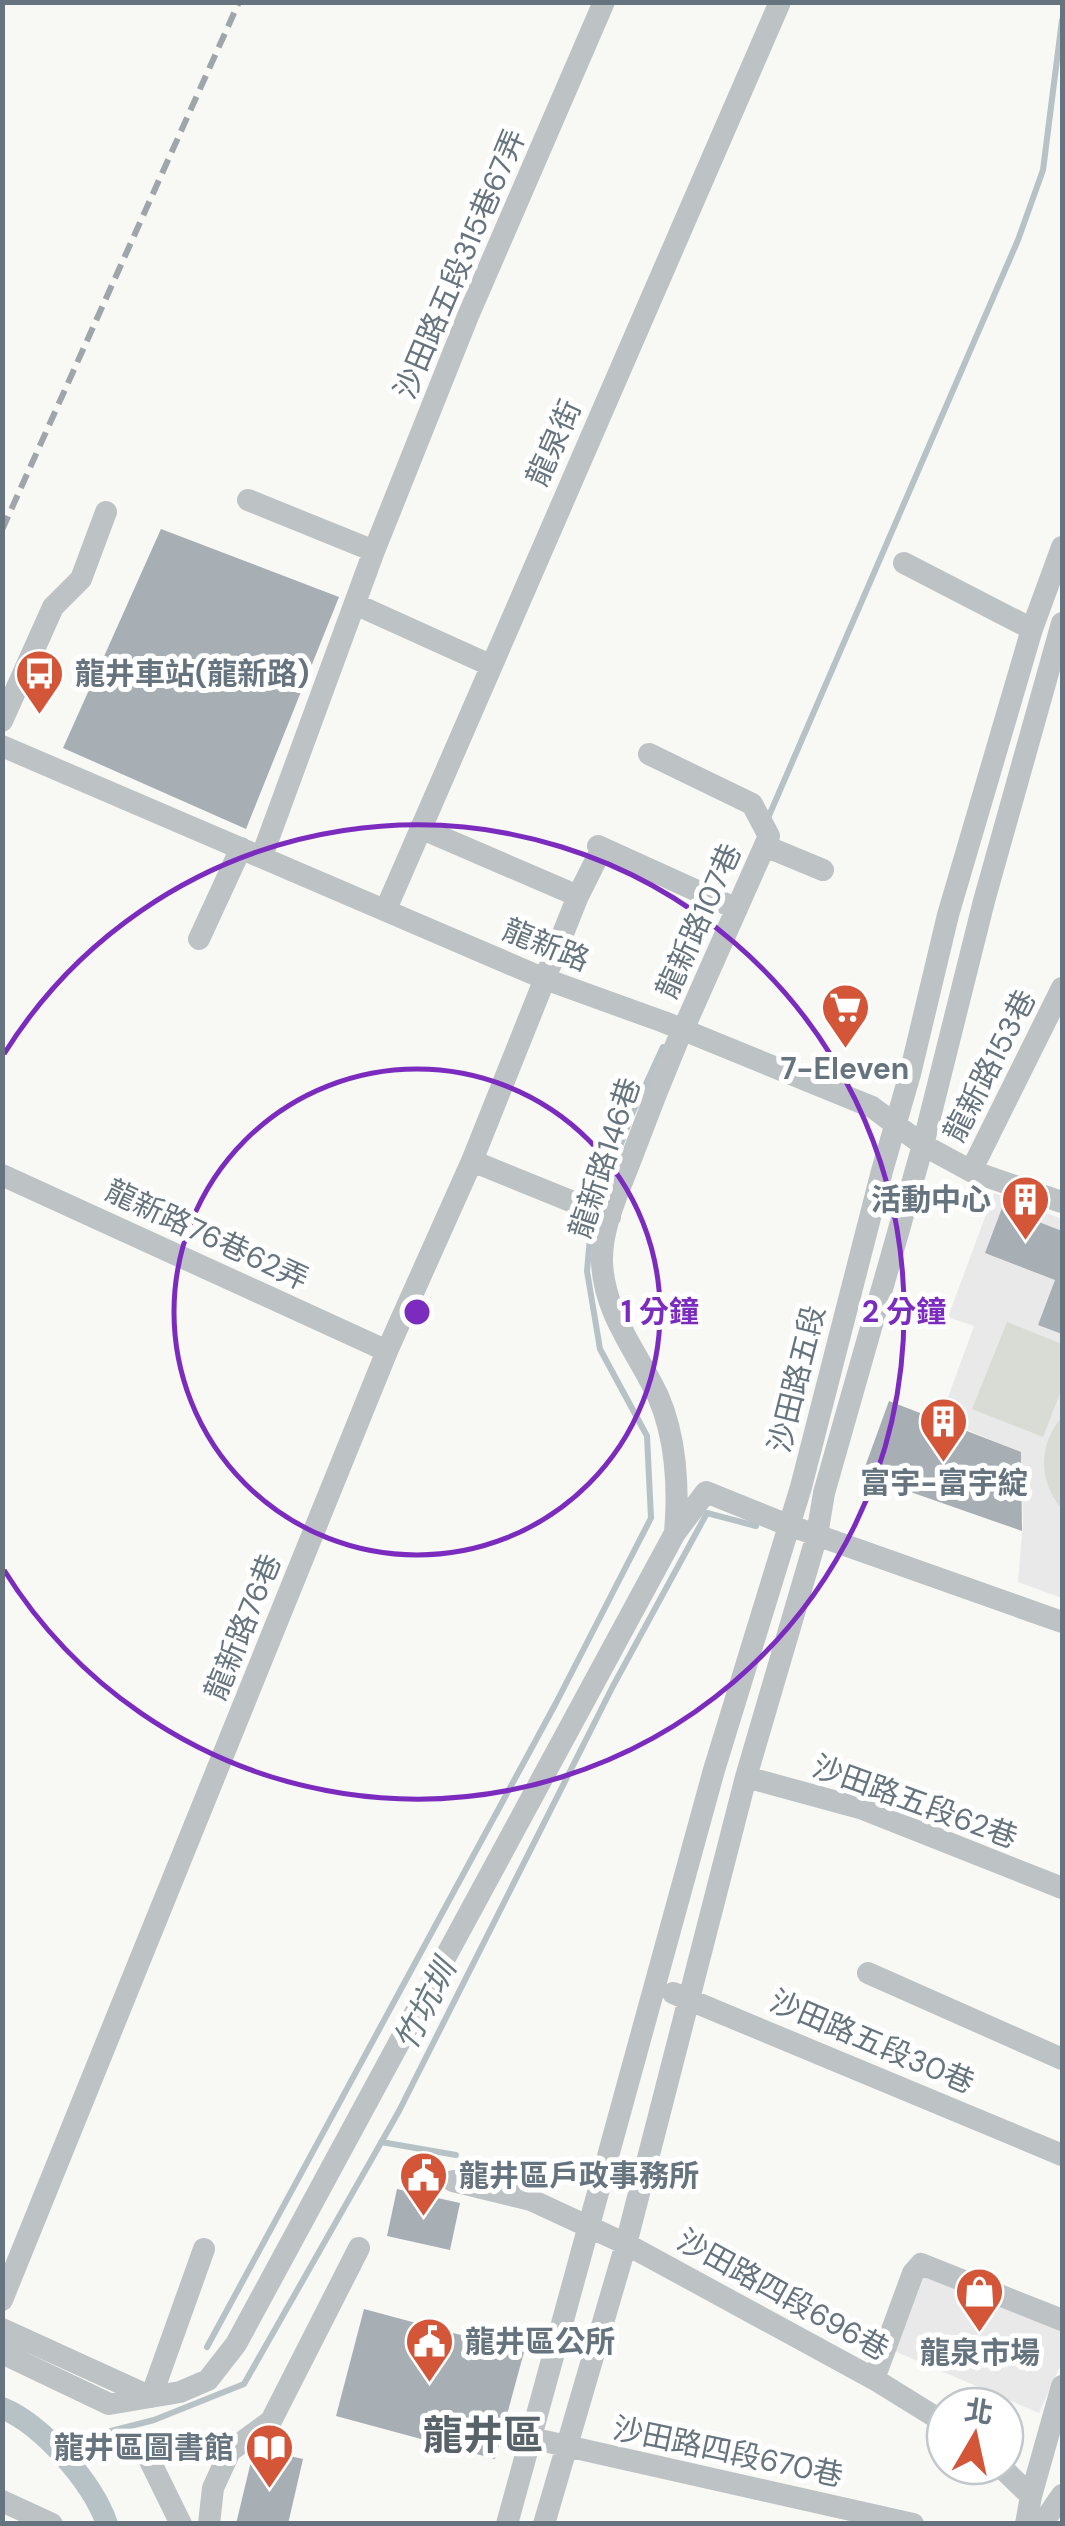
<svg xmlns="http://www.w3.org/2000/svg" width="1065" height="2526" font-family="'DM Sans','Noto Sans TC',sans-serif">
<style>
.built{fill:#e9e9e9}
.pitch{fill:#d8dcd5}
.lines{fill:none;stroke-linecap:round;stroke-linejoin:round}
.stream{stroke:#b6c2c5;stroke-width:6}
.canal{stroke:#b6c2c5;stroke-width:22}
.building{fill:#a7aeb4}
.minor{stroke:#bdc2c5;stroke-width:22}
.rail{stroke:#9fa6ab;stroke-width:6;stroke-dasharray:15 8;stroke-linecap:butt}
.ring{fill:none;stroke:#7b2cbf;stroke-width:5}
.labels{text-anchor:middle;stroke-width:10;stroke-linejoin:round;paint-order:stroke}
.street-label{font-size:30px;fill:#65747e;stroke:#fff}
.poi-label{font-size:30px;font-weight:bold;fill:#65747e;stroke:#fff;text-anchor:start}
.water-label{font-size:32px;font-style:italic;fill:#65797f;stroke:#fff}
.district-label{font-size:40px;font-weight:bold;fill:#576269;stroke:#fff}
.centre{fill:#7b2cbf;stroke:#fff;stroke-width:5}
.ring-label{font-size:30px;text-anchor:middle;font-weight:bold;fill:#7b2cbf;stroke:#fff;stroke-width:10;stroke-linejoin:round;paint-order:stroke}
</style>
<rect width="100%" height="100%" fill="#f8f8f5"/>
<path class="built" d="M994,1193L1062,1219V1598L1018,1582L1023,1522L1021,1452L940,1419L974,1326L948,1317Z
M927,2264L1062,2320V2362L1039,2413L892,2350Z"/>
<path class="pitch" d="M1007,1322L1062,1344V1388L1043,1437L972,1409Z
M1062,1417V1509C1038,1482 1038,1444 1062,1417Z"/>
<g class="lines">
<path class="stream" d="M768,818L1018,240L1043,170L1062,20
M381,2142L456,2155
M207,2347L556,1703L651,1518L647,1436L600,1349L587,1271L591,1226L632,1114L663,1047
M56,2445L154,2420L244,2384L399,2111L613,1686L707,1513L756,1526"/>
<path class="canal" d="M2,2408C43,2425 93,2483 107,2524"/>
</g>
<path class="building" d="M161,529L339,597L246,829L63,748Z
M1002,1208L1062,1231V1334L1038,1325L1055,1280L985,1253Z
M889,1401L1021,1452L1022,1531L862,1475Z
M397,2189L460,2203L450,2250L387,2236Z
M364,2309L524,2352L495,2459L336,2416Z
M258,2449L303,2459L288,2524H236L253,2453Z"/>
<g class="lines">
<path class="minor" d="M248,500L374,551
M904,563L1032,629
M355,604L490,665
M2,721L53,607L81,579L106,512
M2,746L545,979L664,1022L872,1107L923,1145L971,1171L1062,1202
M649,754L752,804L769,836L683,1030
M420,828L578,896
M598,846L737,909
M765,846L823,870
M262,856L374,551L468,316L604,2
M386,909L780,2
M199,939L241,848
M472,1161L610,1217
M971,1171L1062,988
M2,1175L387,1351
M675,1532C679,1488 676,1437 658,1396C637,1351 604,1314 602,1262C601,1227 619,1191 631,1159C647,1116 664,1073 682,1030
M746,1777L863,1809L1062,1888
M868,1973L1062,2059
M673,1993L1062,2155
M453,2181L531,2200L626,2244L874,2379L945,2423
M2,2300L387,1351L472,1161L578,896L602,848
M2,2329L151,2397
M2,2353L109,2404L180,2392L208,2380L236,2344L675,1533L706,1492L788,1525L1062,1622
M874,2379L913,2273L921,2264L1062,2320
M151,2397L204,2249
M531,2438L913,2524
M150,2461L181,2524
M1000,2466L1031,2496L1026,2524
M1031,2496L1062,2386
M2,2501L52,2524
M209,2524L213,2488L230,2451L271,2421L359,2248
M507,2524L714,1770L801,1487L882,1171L910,1074L948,915L1032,629L1062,547
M544,2524L626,2244L746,1777L817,1535L824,1493L923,1145L984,901L1062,623
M1042,2524L1062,2495"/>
<path class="rail" d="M2,530L239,2"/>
</g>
<g class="ring">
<circle cx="417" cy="1312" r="243"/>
<path d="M4 1054A487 487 0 1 1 4 1570"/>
</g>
<defs>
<symbol id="bus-pin" viewBox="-11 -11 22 30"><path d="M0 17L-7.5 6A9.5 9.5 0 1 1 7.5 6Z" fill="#d45639" stroke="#fff"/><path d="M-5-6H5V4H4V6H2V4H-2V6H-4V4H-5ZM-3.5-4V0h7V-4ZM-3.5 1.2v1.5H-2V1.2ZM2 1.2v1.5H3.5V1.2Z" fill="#fff"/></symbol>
<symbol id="supermarket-pin" viewBox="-11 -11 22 30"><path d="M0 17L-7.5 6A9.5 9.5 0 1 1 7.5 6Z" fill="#d45639" stroke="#fff"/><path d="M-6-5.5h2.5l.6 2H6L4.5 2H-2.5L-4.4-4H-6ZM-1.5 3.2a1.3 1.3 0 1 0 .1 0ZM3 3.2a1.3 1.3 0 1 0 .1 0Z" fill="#fff"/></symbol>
<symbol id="building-pin" viewBox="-11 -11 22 30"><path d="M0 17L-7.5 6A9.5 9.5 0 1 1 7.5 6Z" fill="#d45639" stroke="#fff"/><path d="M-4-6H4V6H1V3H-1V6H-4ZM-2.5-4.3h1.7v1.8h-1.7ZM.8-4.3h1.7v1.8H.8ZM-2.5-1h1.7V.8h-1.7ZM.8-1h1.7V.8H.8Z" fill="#fff"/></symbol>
<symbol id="civic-pin" viewBox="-11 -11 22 30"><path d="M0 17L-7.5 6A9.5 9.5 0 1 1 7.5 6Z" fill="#d45639" stroke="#fff"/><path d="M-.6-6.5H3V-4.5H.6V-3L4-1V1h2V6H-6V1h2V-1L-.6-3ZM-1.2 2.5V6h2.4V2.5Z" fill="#fff"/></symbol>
<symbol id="shop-pin" viewBox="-11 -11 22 30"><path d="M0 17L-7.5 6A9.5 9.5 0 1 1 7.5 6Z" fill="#d45639" stroke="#fff"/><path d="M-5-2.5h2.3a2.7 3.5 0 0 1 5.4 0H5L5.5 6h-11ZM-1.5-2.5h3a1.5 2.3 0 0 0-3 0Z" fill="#fff"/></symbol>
<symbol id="library-pin" viewBox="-11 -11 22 30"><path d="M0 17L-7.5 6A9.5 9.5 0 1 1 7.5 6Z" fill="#d45639" stroke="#fff"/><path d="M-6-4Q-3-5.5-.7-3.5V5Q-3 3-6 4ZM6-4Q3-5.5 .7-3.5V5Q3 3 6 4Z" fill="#fff"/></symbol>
</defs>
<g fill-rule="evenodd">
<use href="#bus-pin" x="12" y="646" width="55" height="75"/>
<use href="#supermarket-pin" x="818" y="980" width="55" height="75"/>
<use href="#building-pin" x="998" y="1172" width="55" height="75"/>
<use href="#building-pin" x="916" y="1394" width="55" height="75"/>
<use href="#civic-pin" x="396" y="2148" width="55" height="75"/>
<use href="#shop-pin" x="952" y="2264" width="55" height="75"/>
<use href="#civic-pin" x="402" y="2314" width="55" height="75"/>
<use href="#library-pin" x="242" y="2420" width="55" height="75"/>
</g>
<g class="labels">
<g class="street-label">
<text transform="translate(460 264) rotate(-67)" y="10">沙田路五段315巷67弄</text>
<text transform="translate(554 443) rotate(-66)" y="10">龍泉街</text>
<text transform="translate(699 921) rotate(-66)" y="10">龍新路107巷</text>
<text transform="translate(546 945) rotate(22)" y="10">龍新路</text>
<text transform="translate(990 1066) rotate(-63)" y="10">龍新路153巷</text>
<text transform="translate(605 1158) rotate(-72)" y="10">龍新路146巷</text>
<text transform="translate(207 1235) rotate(25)" y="10">龍新路76巷62弄</text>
<text transform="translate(797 1379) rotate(-76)" y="10">沙田路五段</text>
<text transform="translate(243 1627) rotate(-68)" y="10">龍新路76巷</text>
<text transform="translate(915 1802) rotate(20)" y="10">沙田路五段62巷</text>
<text transform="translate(872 2042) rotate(23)" y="10">沙田路五段30巷</text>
<text transform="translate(783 2295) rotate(29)" y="10">沙田路四段696巷</text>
<text transform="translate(728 2452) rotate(12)" y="10">沙田路四段670巷</text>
</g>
<g class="poi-label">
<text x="75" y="684">龍井車站(龍新路)</text>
<text x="845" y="1079" text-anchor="middle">7-Eleven</text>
<text x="991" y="1210" text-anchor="end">活動中心</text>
<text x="944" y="1493" text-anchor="middle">富宇-富宇綻</text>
<text x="459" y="2186">龍井區戶政事務所</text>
<text x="465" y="2352">龍井區公所</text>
<text x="980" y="2363" text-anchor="middle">龍泉市場</text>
<text x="234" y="2458" text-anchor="end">龍井區圖書館</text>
</g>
<g class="water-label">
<text transform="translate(425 2005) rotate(-63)" y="11">竹坑圳</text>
</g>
<g class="district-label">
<text x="483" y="2449">龍井區</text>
</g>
</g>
<circle cx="417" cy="1312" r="15" class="centre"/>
<g class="ring-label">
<text x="660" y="1322">1 分鐘</text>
<text x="904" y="1322">2 分鐘</text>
</g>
<rect width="1065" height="2526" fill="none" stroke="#65747e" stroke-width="10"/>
<g transform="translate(975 2436) rotate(9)"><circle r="48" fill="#ffffff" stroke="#c1c7cb" stroke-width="2.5"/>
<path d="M0-8L18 38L0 25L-18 38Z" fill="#d45639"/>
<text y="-15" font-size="28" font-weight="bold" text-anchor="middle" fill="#65747e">北</text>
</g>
</svg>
